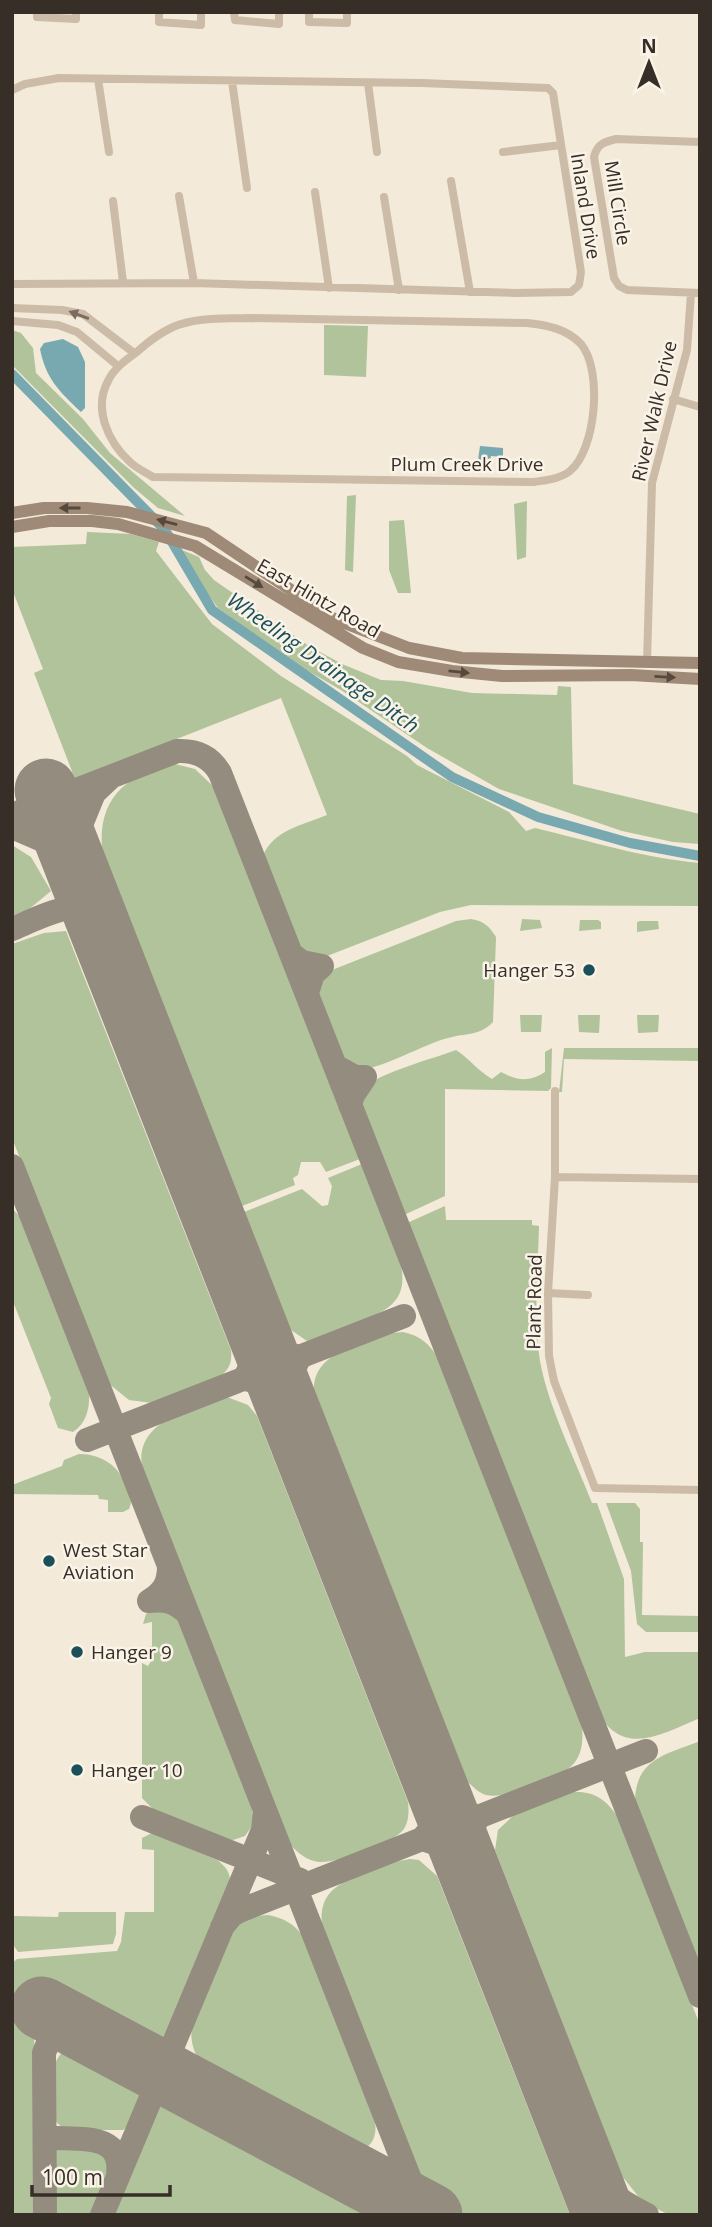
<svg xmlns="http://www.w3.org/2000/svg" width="712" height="2227" font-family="'Open Sans',sans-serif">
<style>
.green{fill:#b1c39a}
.water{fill:#78a9b1}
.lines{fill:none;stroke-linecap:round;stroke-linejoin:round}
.canal{stroke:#78a9b1;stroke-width:10}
.taxiway{stroke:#958c80;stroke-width:24}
.runway{stroke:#958c80;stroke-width:63}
.street{stroke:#ccbba6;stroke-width:8}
.secondary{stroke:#9f8a77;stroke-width:12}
.oneway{fill:#7a6d60}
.oneway2{fill:#564a3f}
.poi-dot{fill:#1b505b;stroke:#faf3e7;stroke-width:2.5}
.labels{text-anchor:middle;stroke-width:5;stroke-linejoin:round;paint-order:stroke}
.street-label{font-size:19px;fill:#372e27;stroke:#faf3e7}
.poi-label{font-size:19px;fill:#372e27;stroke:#faf3e7;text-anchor:start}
.water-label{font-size:21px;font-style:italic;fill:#1b505b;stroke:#faf3e7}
</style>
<rect width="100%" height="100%" fill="#f3eada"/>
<path class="green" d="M324,325L368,326L366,377L324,375Z
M12,330L21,333L33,348L36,373L83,419L110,453L185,516L158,508L133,487L12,365Z
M356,495L353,572L345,570L347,496Z
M527,501L526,557L517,560L514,504Z
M404,520L411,593H398L389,570V521Z
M87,532L131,534L159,542L156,551L212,624L281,676L407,756L417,765L509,812L526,831L535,828C590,841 643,858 700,863V906L471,905L440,912L322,958C311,957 305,954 298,945L263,856C273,830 303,825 327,815L281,698L75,779L34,673L43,669L12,589V547L86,544Z
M182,550L199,557L205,570L214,580L309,646L342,664L381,680L403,681L472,693L557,695L558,686L571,687L573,784L700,814V844L673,842L622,831L499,789L427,748L341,690L294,663L218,608L197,580Z
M175,764L195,769L214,787L360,1159L326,1172L320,1162H301L298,1175L293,1178L295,1185L242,1206L102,849C98,797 127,774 175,764Z
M12,845L31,857L51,891L28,910L12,916Z
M471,919C484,921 489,926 496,937L493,1022C480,1036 465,1033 448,1038C424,1044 382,1069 361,1069C355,1069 351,1066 346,1063L318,996L319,983L327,972L456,921Z
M522,919L540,920L542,928L520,931Z
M580,920H598L601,922V929L579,931Z
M640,921H658L659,929L637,932V922Z
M66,931L231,1350C232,1362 230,1368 221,1376L152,1403L129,1400L108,1383L12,1138V944L44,933Z
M520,1015H542L541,1032H521Z
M578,1015H600L599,1033L579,1032Z
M637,1015H659L658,1032L638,1033Z
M552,1048L551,1088L548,1091L445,1089V1196L404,1215L361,1103C360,1097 360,1093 365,1088C377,1073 436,1058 456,1050C470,1059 478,1071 492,1079L501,1072C518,1081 529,1082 545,1072V1052Z
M564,1048H700V1061L564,1059L562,1092H559Z
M362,1164L400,1261C411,1305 383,1312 349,1326C335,1331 321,1338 307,1341L291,1330L244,1212L302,1189L322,1206L328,1205L332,1186L328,1178Z
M445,1206L446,1220H532V1225L539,1226C538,1270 533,1317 540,1361C548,1406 575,1459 592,1503H597L624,1579L625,1657L645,1652H700V1718C663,1733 625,1758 599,1714L407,1223Z
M12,1208L21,1218L89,1391C90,1407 87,1423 73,1432L58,1428L49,1404L51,1398L12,1299Z
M403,1332C421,1336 430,1344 439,1360L582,1725C583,1738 583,1751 575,1762C563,1779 507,1800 486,1795C479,1793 473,1787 468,1782L314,1389C314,1351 364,1343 393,1333Z
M227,1397L248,1405L257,1416L408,1802C409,1811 409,1821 404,1829C393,1844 331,1867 314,1861C303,1858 295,1850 288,1842L143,1473C131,1420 189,1411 227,1397Z
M79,1454C102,1454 119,1466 127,1487C130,1496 133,1500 129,1509L123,1512H108V1500L99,1499L98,1495L12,1494V1485L62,1466L64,1460Z
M606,1503H635L640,1509V1542H643L642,1615L700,1616V1632H646L637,1624L631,1571Z
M152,1610L170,1612L179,1622L252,1808L254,1823L245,1836L230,1841L153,1809L142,1798V1663L148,1666L153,1658L148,1654V1647L152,1646V1622L143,1624L146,1614Z
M700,1741V1965L635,1800C636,1758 668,1754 700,1741Z
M574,1792C595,1791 606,1800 618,1817L700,2025V2215H669L642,2201L622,2176L495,1850L498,1830L515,1814Z
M152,1833L217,1860C228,1868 232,1875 229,1889L164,2046L153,2049L48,1995L34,2022L36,2215H12V1963L17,1959L117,1951L121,1942L125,1912H154V1850L142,1849V1838Z
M410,1859L419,1860L437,1876L570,2215H463L431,2197L420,2178L322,1926C318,1891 340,1883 367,1872C382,1866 395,1861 410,1859Z
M59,1912H116V1934L113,1944L18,1952L14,1946V1916L58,1917Z
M268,1915C284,1918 294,1924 304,1937L375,2122C378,2141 367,2153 348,2153L219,2084C184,2051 186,2030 204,1987C212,1969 220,1951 228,1932C240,1921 251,1916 268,1915Z
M76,2046L144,2080L145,2091L141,2103L132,2123L123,2130H65L53,2119C54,2095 44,2051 76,2046Z
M168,2099H180L397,2215H109L154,2110L159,2103Z
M61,2145C70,2146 80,2145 89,2147C128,2153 102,2194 92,2215H53V2154Z"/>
<path class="water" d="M63,339L78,347L85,362V408L81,412C59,391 46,379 40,349L44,343Z
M480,446L503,448V457L491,456L490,461L478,460Z"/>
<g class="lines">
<path class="canal" d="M12,374L165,530L212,610L452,777L538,817L630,843L700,856"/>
<path class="taxiway" d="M12,815L177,751C196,750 211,757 220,773L700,1996
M12,827L70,852L94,793L111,777
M12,929C27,923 63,905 78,908C88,910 94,920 99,927
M291,954L302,962L322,966L313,974L307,993
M335,1066L355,1077H365L353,1095L350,1105
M12,1166L424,2215
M257,1328C270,1345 279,1353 300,1357L286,1383V1403C273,1389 263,1382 244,1379L258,1353Z
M87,1440L404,1316
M169,1566C169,1583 164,1592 149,1601C167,1599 175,1602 188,1614
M437,1788C450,1804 459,1812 479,1817C467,1833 465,1844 467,1865L451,1848L422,1839C437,1823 439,1810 437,1788Z
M142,1817L300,1880
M222,1927L232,1915L239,1911L646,1751
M152,2095C163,2085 172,2084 186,2084L172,2058V2047
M57,2138C86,2139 123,2135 118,2176
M583,2159C601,2189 616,2199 647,2215
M45,2215L44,2053C53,2025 74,2032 96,2037
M102,2215L263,1830L265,1811"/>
<path class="runway" d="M46,790L604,2215
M42,2008L431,2215"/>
<path class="street" d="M37,12V17L76,19V12
M159,12V22L201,25V12
M234,12L235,20L279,24V12
M309,12V22L347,23V12
M98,79L109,152
M232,81L247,188
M368,83L377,152
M12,90L25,84L59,78L422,83L548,88L553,93L581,272L579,285L571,292L515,293L194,283L12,284
M700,142L616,139C604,142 597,144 594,157L614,278L619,286L627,290L700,293
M503,152L561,145
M451,181L470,292
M315,192L329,288
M179,196L194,283
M384,197L399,290
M113,201L123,282
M12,308L62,310L83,314L134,353
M248,318L527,323C547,325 567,329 581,344C603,370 596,450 570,471C560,479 546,480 534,482L153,477C145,472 136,468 130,462C108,442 93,409 108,381C114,368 127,359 138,351C149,341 160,333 173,327C197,317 223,319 248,318Z
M12,321L58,325L77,332L118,366
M673,399L700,407
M647,663L652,483L687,350L691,293
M555,1091V1177L548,1293L549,1356L554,1381L595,1488L700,1490
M555,1177L700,1179
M548,1293L588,1295"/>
<path class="secondary" d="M12,513L44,508H87L127,512L206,533L334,619L409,648L462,658L700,663
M12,527L49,521H92L118,524L195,546L363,648L398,662L452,671L502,676L631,675L700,679"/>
</g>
<defs><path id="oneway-solid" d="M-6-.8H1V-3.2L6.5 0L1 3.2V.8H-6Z" transform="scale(1.75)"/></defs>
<use class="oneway" href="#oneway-solid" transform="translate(79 315) rotate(-160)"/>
<g class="oneway2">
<use href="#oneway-solid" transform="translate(70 508) rotate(180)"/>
<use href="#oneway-solid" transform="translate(167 522) rotate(-165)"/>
<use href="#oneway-solid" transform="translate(254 582) rotate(32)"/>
<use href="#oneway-solid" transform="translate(459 672) rotate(6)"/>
<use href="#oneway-solid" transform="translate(665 677) rotate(3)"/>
</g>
<g class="poi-dot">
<circle cx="589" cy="970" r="7"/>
<circle cx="49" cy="1561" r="7"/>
<circle cx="77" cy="1652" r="7"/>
<circle cx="77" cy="1770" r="7"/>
</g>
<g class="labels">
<g class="street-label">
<text transform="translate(618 203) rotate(81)" y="7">Mill Circle</text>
<text transform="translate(586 206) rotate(81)" y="7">Inland Drive</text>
<text transform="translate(654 411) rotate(-77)" y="7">River Walk Drive</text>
<text x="467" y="471">Plum Creek Drive</text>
<text transform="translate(319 598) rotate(30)" y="7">East Hintz Road</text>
<text transform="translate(534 1302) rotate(-89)" y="7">Plant Road</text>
</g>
<g class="poi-label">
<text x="575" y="977" text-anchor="end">Hanger 53</text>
<text x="63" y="1557">West Star<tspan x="63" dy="22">Aviation</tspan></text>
<text x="91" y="1659">Hanger 9</text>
<text x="91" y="1777">Hanger 10</text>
</g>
<g class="water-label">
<text transform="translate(323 663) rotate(35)" y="7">Wheeling Drainage Ditch</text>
</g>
</g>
<rect width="712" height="2227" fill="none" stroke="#372e27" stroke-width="28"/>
<g transform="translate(649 63)" stroke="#faf3e7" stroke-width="5" paint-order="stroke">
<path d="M0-5L12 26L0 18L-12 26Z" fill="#372e27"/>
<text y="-10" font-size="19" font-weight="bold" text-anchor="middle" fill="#372e27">N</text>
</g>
<path d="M32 2185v10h138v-10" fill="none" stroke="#372e27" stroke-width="3.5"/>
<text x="42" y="2185" font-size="21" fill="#372e27" stroke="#faf3e7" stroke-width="5" paint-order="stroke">100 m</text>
</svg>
